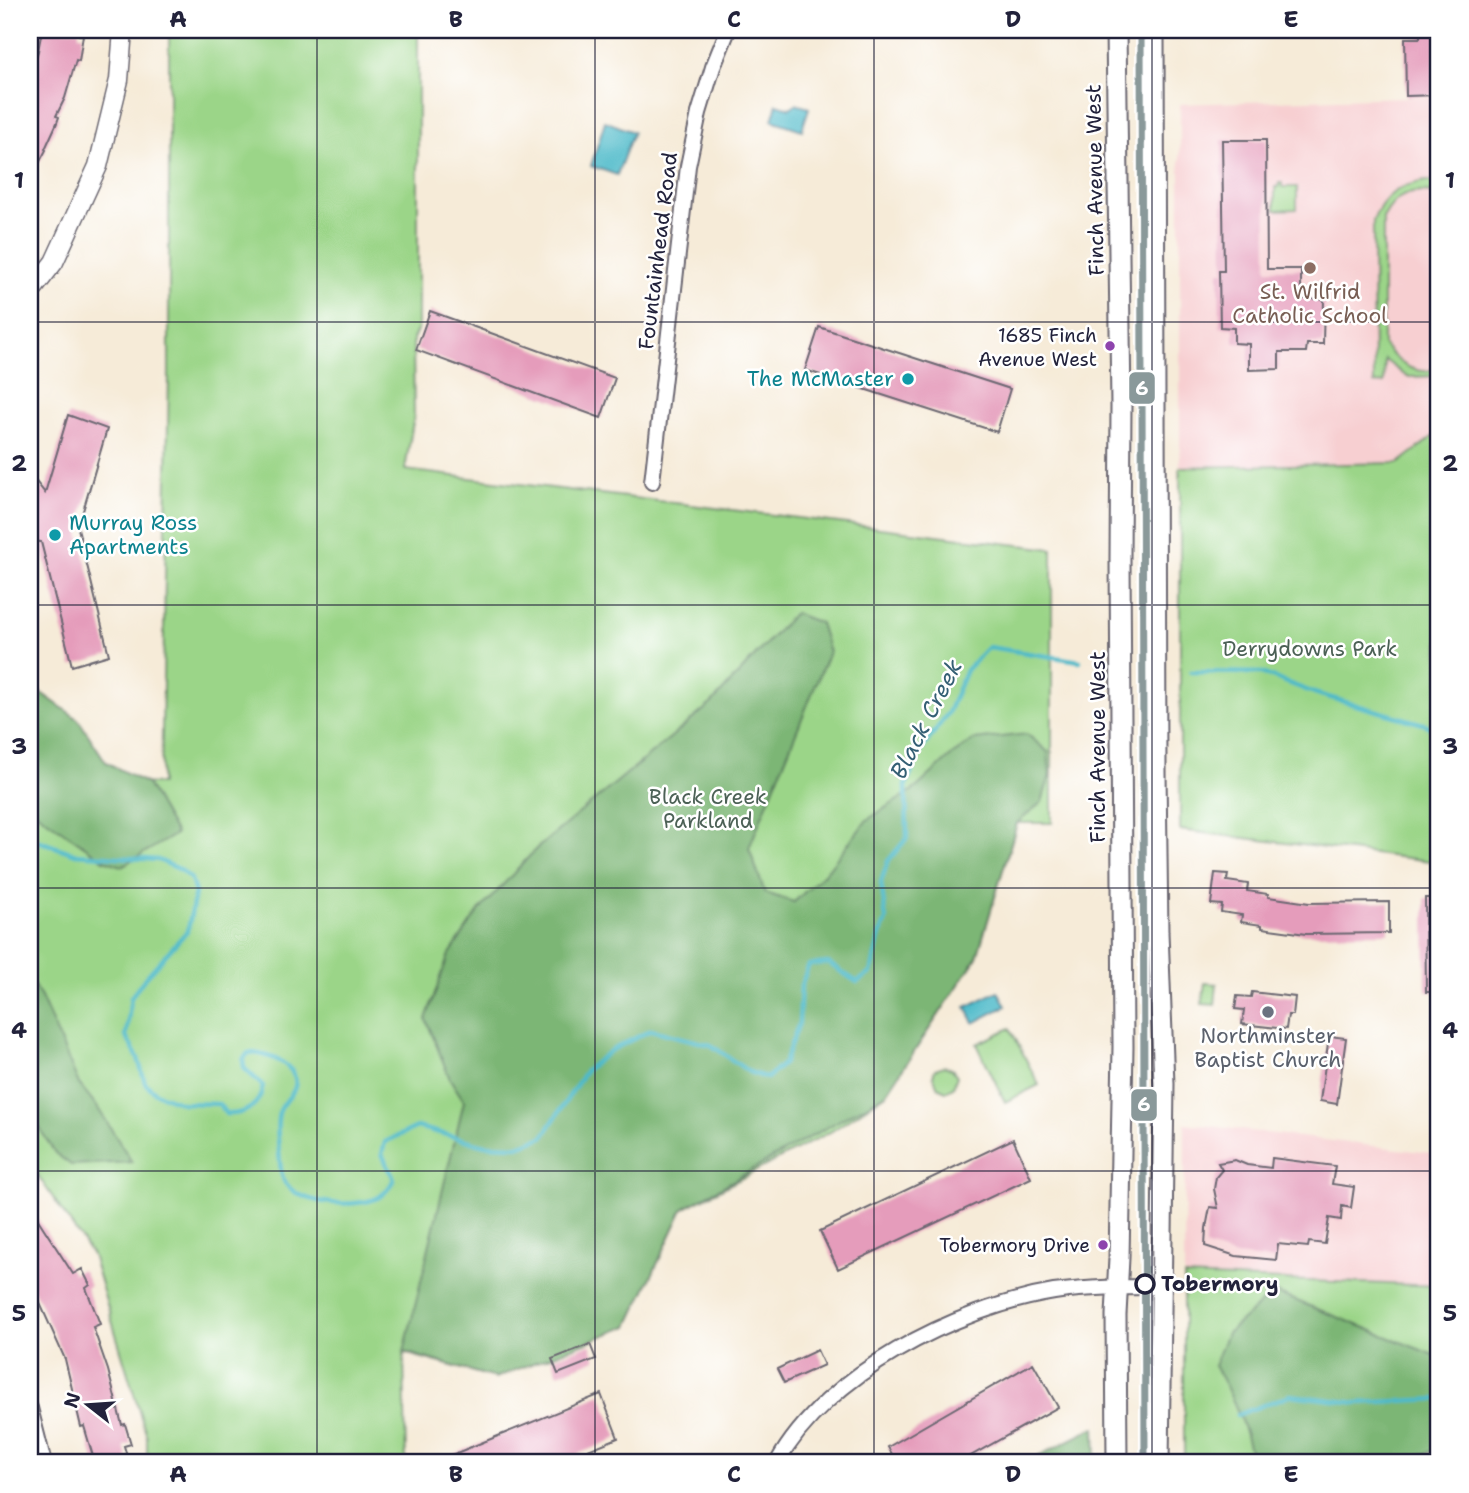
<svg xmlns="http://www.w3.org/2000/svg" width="1469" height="1493" font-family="'Shantell Sans',sans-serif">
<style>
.built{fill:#f7cfd1}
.green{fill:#9bd588;stroke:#5e7c62;stroke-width:2}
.forest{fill:#7cb674;stroke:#4f6c58;stroke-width:2}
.water{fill:#4ebac9;stroke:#386e82;stroke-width:2}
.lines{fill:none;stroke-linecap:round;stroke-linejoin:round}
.stream{stroke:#4ebac9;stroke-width:4.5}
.building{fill:#e59cbb}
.minor-casing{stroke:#6c6872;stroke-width:18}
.tertiary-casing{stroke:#6c6872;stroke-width:21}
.secondary-casing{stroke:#6c6872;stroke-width:23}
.minor{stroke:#fff;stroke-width:14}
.tertiary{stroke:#fff;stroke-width:18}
.secondary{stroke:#fff;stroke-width:19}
.rail-1-casing{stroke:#fff;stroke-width:12}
.rail-1{stroke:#8a999a;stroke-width:7}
.grid{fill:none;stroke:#22223b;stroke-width:2;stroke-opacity:0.55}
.education-dot{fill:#8d6e63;stroke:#fff;stroke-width:2.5}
.bus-dot{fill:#8e44ad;stroke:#fff;stroke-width:2.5}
.culture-dot{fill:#0f9aa8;stroke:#fff;stroke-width:2.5}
.worship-dot{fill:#6b7280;stroke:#fff;stroke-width:2.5}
.stop-dot{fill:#fff;stroke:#22223b;stroke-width:3.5}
.labels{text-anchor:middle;stroke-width:5;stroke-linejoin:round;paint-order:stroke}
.bus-label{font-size:19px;fill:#22223b;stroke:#fff;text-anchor:end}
.street-label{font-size:21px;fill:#22223b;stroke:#fff}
.education-label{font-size:21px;fill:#785e54;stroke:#fff}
.culture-label{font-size:21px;fill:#0d838f;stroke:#fff;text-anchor:end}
.park-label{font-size:21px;fill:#4c6156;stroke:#fff}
.worship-label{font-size:21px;fill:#5b616d;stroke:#fff}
.stop-label{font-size:21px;font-weight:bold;fill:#22223b;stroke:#fff;text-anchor:start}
.water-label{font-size:23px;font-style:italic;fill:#345f74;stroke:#fff}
.line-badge{stroke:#fff;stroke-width:2.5}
.badge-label{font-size:19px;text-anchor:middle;font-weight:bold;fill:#fff}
.neatline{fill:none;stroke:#22223b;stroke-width:2.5}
.grid-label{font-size:23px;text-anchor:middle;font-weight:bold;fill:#22223b}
</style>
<rect width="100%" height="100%" fill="#fff"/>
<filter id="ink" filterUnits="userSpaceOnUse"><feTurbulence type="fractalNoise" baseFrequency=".0143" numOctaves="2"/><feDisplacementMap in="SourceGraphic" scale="14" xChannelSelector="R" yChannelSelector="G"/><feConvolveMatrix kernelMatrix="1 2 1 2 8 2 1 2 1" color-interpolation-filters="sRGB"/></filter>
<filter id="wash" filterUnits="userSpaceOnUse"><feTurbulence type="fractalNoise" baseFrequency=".00686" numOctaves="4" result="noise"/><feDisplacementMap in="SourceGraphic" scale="28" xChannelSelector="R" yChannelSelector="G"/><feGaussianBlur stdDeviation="1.57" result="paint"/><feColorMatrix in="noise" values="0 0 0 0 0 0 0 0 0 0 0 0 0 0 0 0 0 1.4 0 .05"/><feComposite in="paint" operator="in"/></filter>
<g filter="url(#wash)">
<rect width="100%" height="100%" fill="#f6ebd8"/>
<path class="built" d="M1439,96V432L1399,463L1180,467V104Z
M1185,1123L1439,1154V1286L1184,1276Z"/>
<path class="green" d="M169,30H418V328L413,339L414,416L405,470L1052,549V823H1017L977,957L886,1094L832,1131L683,1209L628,1326L495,1378L404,1353L406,1463H147V1437L92,1255L30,1164V706L108,782L161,784L169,373Z
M1426,181L1439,182V193C1410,191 1398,191 1383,218V344C1397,362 1416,379 1439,367V376L1407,377L1385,360L1384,383L1374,384L1373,221C1383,195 1399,185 1426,181Z
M1279,183H1282V187H1297V209L1275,210V187H1278Z
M1439,432V862L1180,830V467L1399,463Z
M1205,983L1217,984L1215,1005L1202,1004Z
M1010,1028L1039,1085L1005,1102L977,1044Z
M944,1066L952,1069L957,1076L953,1087L946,1091L938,1087L933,1076L935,1069Z
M1184,1276L1439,1286V1449L1419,1457L1354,1463H1184Z"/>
<path class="forest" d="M794,613L820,623L829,652L749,848L765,893L794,902L825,873L867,820L916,788L953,754L974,740L1027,734L1048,752L1050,775L1042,802L1017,823L977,957L886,1094L683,1209L628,1326L495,1378L404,1352L464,1101L450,1079L426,1019L448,957L477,913L536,849L712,703Z
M30,685L78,719L106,762L147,784L176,834L122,866L104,860L30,808Z
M30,980L41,997L79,1084L96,1105L132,1162L71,1165L55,1153L30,1113Z
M1274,1292L1439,1357V1449C1382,1471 1314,1463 1253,1463C1245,1426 1234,1398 1214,1366L1227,1333Z
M1095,1427L1096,1463H1025Z"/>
<path class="water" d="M777,104L790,108L796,104L809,108L802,130L772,120Z
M605,121L633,132L617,175L591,166Z
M998,991L1006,1006L974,1023L966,1007Z"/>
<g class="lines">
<path class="stream" d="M1191,672L1261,673L1317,694L1427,725L1439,735
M30,838L76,854L158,860L179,869L191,879L195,893L188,930L145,978L131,997L126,1036L138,1058L145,1083L156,1093L182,1103L219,1104L226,1114C245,1115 260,1106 263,1086L244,1068L243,1060L248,1053C263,1053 287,1060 294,1075C301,1092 283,1099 279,1113C276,1125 278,1140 279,1151C280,1160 280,1175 285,1183C299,1202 335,1205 356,1203C376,1201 385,1197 394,1179L382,1154L385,1142L417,1127L485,1145L518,1146L543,1137L586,1070L610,1051L651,1030L711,1045L749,1072L767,1078L784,1063L799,1023L801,985L809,965L828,963L857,982L871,973L879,938L886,920L881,882L888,861L907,838L906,785L920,752L948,713L966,670L988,647L1080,661
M1237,1415L1290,1395L1357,1403L1439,1399"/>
</g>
<g id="blocks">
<path class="building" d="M42,30H79V35H83L79,61L76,60L65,98L56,116L59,117L56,125L45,149L46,150L30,180V77L38,51Z
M1427,30H1439V95L1406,96L1405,38H1420V33H1427Z
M1222,140H1266L1267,269H1301V299H1324L1323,344H1307L1306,352H1279V369L1249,370V344L1234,343V328L1220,327L1219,271H1224Z
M430,311L615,378L601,418L416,350Z
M819,327L1010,389L997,432L805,370Z
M68,415L107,429L78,528L109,655L72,666L41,542L30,541V474L45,493Z
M1215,873L1228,874L1227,881L1248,884L1247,891L1268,894V897L1309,903L1389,902V933L1306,934L1262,928V925L1241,922L1242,915L1221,912L1222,905L1211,904Z
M1425,898H1439V992H1426Z
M1252,992L1295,997L1293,1015H1288L1286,1029L1242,1024L1244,1010L1235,1009L1237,996L1251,997Z
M1329,1036L1346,1038L1337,1104L1320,1101Z
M1013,1139L1031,1178L838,1269L820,1231Z
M1272,1158L1335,1166L1332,1184L1354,1187L1351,1208L1342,1206L1341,1220L1329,1218L1325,1244L1309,1242L1308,1247L1278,1244L1276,1260L1236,1256L1205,1246L1206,1228L1210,1207L1218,1208L1214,1189L1216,1177L1222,1170L1218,1163L1235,1160L1247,1165L1271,1168Z
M30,1207L73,1274L82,1269L90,1285L86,1288L100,1324L93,1327L108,1370L122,1425L125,1424L131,1444L124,1446L129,1463H95L84,1426L81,1427L65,1359L30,1281Z
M590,1344L596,1359L558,1374L552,1359Z
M817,1350L824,1365L784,1383L777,1369Z
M1033,1363L1058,1407L958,1463H897L888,1447Z
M601,1394L618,1438L556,1463H432Z"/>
</g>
</g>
<g filter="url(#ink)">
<use href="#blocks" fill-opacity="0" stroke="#6c6872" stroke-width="2"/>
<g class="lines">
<defs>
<path id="minor" d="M652,482L688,166L699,113L713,67L728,30
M30,1408L44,1463
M777,1463C826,1374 956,1308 1054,1292C1089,1287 1124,1287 1160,1287"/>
<path id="tertiary" d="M30,293L54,262L98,166L119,80L123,30"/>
<path id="secondary" d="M1116,30L1121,406L1120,559L1123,1047L1119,1258L1116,1315L1117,1463
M1154,30L1156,772L1158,932L1164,1084L1159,1463"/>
</defs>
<use href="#minor" class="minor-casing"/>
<use href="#tertiary" class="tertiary-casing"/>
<use href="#secondary" class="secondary-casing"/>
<use href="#minor" class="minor"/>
<use href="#tertiary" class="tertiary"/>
<use href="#secondary" class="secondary"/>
<defs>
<path id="rail-1" d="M1141,30L1145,1463"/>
</defs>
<use href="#rail-1" class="rail-1-casing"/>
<use href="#rail-1" class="rail-1"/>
</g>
</g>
<path class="grid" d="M317,30V1463M595,30V1463M874,30V1463M1152,30V1463M30,322H1439M30,605H1439M30,888H1439M30,1171H1439"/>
<circle class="education-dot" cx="1310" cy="268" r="7"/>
<g class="bus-dot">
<circle cx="1110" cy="346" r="6"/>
<circle cx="1103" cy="1245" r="6"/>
</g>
<g class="culture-dot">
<circle cx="908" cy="379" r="7"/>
<circle cx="55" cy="535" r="7"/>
</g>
<circle class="worship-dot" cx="1268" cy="1012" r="7"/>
<circle class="stop-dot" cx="1145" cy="1284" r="9"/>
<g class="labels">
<g class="bus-label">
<text x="1097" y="342">1685 Finch<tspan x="1097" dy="24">Avenue West</tspan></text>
<text x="1090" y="1252">Tobermory Drive</text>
</g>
<g class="street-label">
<text transform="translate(1095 180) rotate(-91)" y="7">Finch Avenue West</text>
<text transform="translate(658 251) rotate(-83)" y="7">Fountainhead Road</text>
<text transform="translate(1098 747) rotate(-90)" y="7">Finch Avenue West</text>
</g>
<g class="education-label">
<text x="1310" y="299">St. Wilfrid<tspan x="1310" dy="24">Catholic School</tspan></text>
</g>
<g class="culture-label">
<text x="894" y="386">The McMaster</text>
<text x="69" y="530" text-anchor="start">Murray Ross<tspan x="69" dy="24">Apartments</tspan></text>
</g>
<g class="park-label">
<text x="1310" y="656">Derrydowns Park</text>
<text x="708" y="804">Black Creek<tspan x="708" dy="24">Parkland</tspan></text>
</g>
<g class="worship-label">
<text x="1268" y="1043">Northminster<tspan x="1268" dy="24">Baptist Church</tspan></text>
</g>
<g class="stop-label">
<text x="1161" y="1291">Tobermory</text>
</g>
<g class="water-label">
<text transform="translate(926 719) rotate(-63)" y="8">Black Creek</text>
</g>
</g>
<g class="line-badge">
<rect x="1128" y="371" width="28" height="34" rx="7" fill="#8a999a"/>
<rect x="1130" y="1088" width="28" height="34" rx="7" fill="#8a999a"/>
</g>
<g class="badge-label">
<text x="1142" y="395">6</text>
<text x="1144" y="1111">6</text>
</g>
<rect width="1469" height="1493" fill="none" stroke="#fff" stroke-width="77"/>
<g transform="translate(88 1405) rotate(287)" stroke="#ffffff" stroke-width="5" paint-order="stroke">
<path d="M0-5L12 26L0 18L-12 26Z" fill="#22223b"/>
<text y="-10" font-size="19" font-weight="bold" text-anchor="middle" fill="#22223b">N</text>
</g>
<rect x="38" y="38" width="1392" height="1416" class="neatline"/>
<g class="grid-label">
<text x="178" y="27">A</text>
<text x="456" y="27">B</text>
<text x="734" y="27">C</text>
<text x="1013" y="27">D</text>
<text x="1291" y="27">E</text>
<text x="19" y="188">1</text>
<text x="1450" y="188">1</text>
<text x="19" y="471">2</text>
<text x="1450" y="471">2</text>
<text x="19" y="754">3</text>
<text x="1450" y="754">3</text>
<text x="19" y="1038">4</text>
<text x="1450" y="1038">4</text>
<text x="19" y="1321">5</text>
<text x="1450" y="1321">5</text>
<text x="178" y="1482">A</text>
<text x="456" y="1482">B</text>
<text x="734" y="1482">C</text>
<text x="1013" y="1482">D</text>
<text x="1291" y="1482">E</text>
</g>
</svg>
